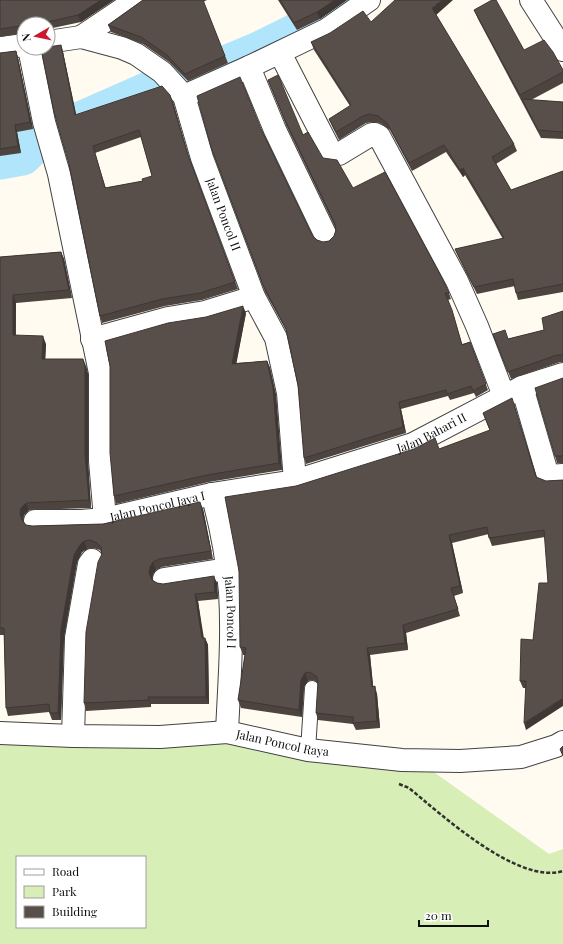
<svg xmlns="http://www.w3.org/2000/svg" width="563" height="944" font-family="'Playfair Display',serif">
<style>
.green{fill:#d7eeb6;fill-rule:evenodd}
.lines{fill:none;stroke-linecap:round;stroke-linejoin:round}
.river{stroke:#b0e5fc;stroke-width:41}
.service-casing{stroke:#424242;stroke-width:16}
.minor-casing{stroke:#424242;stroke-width:24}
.path{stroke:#313131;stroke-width:2.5;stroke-dasharray:4 2;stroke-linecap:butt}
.service{stroke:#fff;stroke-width:14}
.minor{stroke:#fff;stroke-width:22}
.wall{fill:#4d4440;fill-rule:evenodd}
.shaded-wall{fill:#3e3734}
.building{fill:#594f4a;stroke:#3e3734;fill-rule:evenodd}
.labels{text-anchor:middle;stroke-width:4;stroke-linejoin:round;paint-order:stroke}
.street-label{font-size:12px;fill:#0f0f0f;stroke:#fff}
</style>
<rect width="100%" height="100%" fill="#fffbf1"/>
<path class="green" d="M206,737L421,763L549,854L563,849V944H0V742ZM17,857H145V927H17Z"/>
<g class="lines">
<path class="river" d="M0,159L22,155L29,148L31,142L76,124L158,88L195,79L257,53L306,29L350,0"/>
<defs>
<path id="service" d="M308,750L312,688"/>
<g id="minor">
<path d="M531,0L563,50"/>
<path d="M81,37L136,0"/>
<path id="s1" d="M48,42L81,37L122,48L136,54L162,72L184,96L202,158L254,297L276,338L288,393L295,481"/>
<path d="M0,48L24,45"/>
<path d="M29,48L44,122L59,174L100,373V461L105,519"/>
<path d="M280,53L332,154H339L372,134H375L379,136L457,281L477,326L504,396"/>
<path d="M249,67L275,130L326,236"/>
<path d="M184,96L249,67L326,30L369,0"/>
<path d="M92,339L168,318L205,312L254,297"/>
<path d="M522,387L548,476L563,475"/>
<path id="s2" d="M212,494C221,525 227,559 230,592C233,639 229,686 227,732"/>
<path id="s3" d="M35,521H81L105,519L212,494L295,481L413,444L522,387L563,374"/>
<path d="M164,579L227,569"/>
<path id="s4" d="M0,733L73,736L160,737L227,732L308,750L402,760L460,761L521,757L556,746L563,742"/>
<path d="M73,736L76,638L89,564L92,560"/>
</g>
</defs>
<use href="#service" class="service-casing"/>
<use href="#minor" class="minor-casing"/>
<path class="path" d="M399,784L409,788C442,815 518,885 563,871"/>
<use href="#service" class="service"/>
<use href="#minor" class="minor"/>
</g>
<path class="wall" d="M0,0H114L81,22L48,29V24H24V33L0,37Z
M143,0H207L203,2L228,63L188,81L169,62L143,44L111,32L108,25Z
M278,0H347L320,19L297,30Z
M474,10L524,50L563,70V83L531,100L563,102V139L541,138L478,19Z
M436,15L514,144L517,151L496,164L511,190L563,171V292L518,300L516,293L515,286L477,294L458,256L455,249L503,239L465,175L463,177L446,152L412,171L390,130L380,123L372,122L366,123L339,140L332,126L329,119L350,106L314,50L311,42L371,22Z
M61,45L63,52L76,115L173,102L190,161L238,289L202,300L165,306L102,323L100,316L69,164ZM141,137L152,176L143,181L105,188L95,153Z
M16,51L18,58L33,129L17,132L21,153L0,156V53Z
M268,80L303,135L323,158L353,188L449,293L451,299L448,300L454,317L462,344L470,342L488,390L476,397L474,393L450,400L448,396L401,409L406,433L306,464L304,458L298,385L287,332L265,292L211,147L261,129L312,235L317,240L323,242L329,241L334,236L336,230L335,227L286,125Z
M61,252L64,259L72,298L16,303V335L46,344L45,359L86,366L88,374V461L91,508L29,510L24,515L23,521L26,525L32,526L103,524L203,509L213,559L162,567L156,570L153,574L152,580L157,583L163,584L217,583L218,599L198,601L203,638H205L208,645L209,704H151V707L86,711L84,703L102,554L100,550L93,548L87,549L82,552L77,562L64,638L61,720H52L49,712L8,716L6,708L4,635H0V257Z
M563,311V362H560L511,379L493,334L508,339L544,330Z
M246,313L236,363L267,361L270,368L276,395L282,470L209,482L116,504L114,496Z
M563,378V463H557L555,456Z
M514,405L536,477L546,481L563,480L526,730V688H523L520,681L533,640L548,583L545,537L492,546L489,538V534L452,543L463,593L454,596L460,616L406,633L408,650L370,655L373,687L377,694L380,728L356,730L353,724L318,720L316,713L318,683L313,680L308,681L304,687L302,717L241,708L238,700L245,655H243L240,647L296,486L439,449L490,431L483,413Z"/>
<path class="shaded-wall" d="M101,0H114L81,22L78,15Z
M335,0H347L320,19L317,12Z
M442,0H453L435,16L432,8Z
M61,45L63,52L78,123L75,115Z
M16,51L18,58L33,129L30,122Z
M170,95L173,102L190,162L188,155Z
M15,125L17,132L21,153L18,146Z
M93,146L95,153L108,195L105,188Z
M463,168L465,175L463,177L460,170Z
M61,252L64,259L72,298L69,290Z
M13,295L16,303L15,342L13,335Z
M243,306L246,313L235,371L232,364Z
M43,336L46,344L45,366L42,359Z
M83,359L86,366L88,374V461L91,508L89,500L85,454Z
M267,361L270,368L276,395L282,470L279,463Z
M512,398L514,405L539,484L536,477Z
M399,402L401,409L406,433L403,427Z
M200,502L203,509L213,559L211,551Z
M26,503L29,510L24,515L23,521L24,528L20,514L21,508Z
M449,535L452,543L463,593L460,586Z
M84,541L87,549L82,552L77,562L64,638L61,720L58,713L61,630L74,555L80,545Z
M153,562L156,570L153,574L152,581L149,573L150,567Z
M214,576L217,583L218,599L215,592Z
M195,594L198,601L205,645L202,638Z
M403,625L406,633L408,650L405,643Z
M205,638L208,645L209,704L206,697Z
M367,648L370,655L374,694L372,687Z
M305,673L308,681L304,687L302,717L299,710L301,680Z
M375,686L377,694L380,728L377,721Z
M148,697L151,704V707L149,700Z
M563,698V706L526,730L524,723Z"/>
<path class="building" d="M0,0H101L78,15L43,23L41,24H24V26H20L0,29Z
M143,0H203L225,56L185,74L167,55L141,37L108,25Z
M280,0H335L317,12L294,23Z
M395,0H442L432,8L514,144L492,157L511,190L563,171V284L516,293L513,279L474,287L455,249L504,238L463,168L460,170L444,145L409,163L387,123L378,116L369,114L363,116L336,132L329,119L351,105L311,42L330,33L363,11L371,22Z
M492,0H496L524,50L544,40L553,52L563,70V72L520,95L474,10Z
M61,45L75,115L162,86L170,95L188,155L235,282L200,293L162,299L100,316L69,164L54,112L41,48H48V47ZM139,130L152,176L142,179L143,181L105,188L93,146Z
M16,51L30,122L15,125L18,146L0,149V53Z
M278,75L303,135L308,132L323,158L337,160L353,188L385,172L443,280L449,293H445L452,310L462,345L470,342L486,384L473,391L471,386L447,394L446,390L399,402L403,427L304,458L298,385L286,329L263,285L211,147L197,96L240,77L261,129L312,235L317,240L323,242L329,241L334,236L336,230L335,224L284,118L268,80Z
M522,99L563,102V132L538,130Z
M61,252L69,290L13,295V335L43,336L42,359H83L85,367V454L89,500L26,503L21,508L20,514L22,520L26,525L32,526L103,524L200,502L211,551L159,559L153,562L150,567L149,573L152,580L157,583L163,584L214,576L215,592L195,594L202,638H205L206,697H148L149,700L84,703L86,632L98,562L102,554L101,547L97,543L90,540L84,541L80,545L74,555L61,630L58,713H50L49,704L6,708L4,628H0V257Z
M243,306L232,364L267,361L273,388L279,463L207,475L114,496L110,453V366L105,341L168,323L206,317Z
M563,311V355H557L508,372L493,334L505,330L508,339L544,330L542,318Z
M563,378V456H555L535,388Z
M512,398L536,477L546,481L563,480V698L524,723L526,681H520L521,639L533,640L539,583H548L544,530L489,538L487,527L449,535L460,586L451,588L458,609L403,625L405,643L367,648L372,687L375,686L377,721L353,723V717L316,713L318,681L317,677L310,672L305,673L301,680L299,710L238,700L246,648L240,647L239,571L225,497L296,486L414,449L435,438L439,449L490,430L483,413Z
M563,746V756L560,749Z"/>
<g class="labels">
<g class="street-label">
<text dy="4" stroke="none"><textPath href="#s1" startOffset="280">Jalan Poncol II</textPath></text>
<text dy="4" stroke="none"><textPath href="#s3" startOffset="409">Jalan Bahari II</textPath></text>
<text dy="4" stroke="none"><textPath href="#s3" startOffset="124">Jalan Poncol Jaya I</textPath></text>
<text dy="4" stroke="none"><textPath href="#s2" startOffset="120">Jalan Poncol I</textPath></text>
<text dy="4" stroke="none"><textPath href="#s4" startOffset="284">Jalan Poncol Raya</textPath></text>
</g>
</g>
<rect x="16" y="856" width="130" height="72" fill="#ffffff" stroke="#9f9f9f"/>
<rect x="24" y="869" width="20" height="6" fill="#ffffff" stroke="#9f9f9f"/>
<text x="52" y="876" font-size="12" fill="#0f0f0f">Road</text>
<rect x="24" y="886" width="20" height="12" fill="#d7eeb6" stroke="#9f9f9f"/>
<text x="52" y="896" font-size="12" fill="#0f0f0f">Park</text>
<rect x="24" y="906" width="20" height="12" fill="#594f4a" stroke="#9f9f9f"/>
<text x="52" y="916" font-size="12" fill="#0f0f0f">Building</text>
<g transform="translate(36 36) rotate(261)"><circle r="19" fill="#ffffff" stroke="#9f9f9f"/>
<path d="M0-3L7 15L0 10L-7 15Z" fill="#cc192e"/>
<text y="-6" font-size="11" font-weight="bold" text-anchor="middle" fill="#0f0f0f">N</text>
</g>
<path d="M419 920v6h69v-6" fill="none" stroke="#0f0f0f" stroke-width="2"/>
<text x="425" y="920" font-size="12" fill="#0f0f0f" stroke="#ffffff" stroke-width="3" paint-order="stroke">20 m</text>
</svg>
